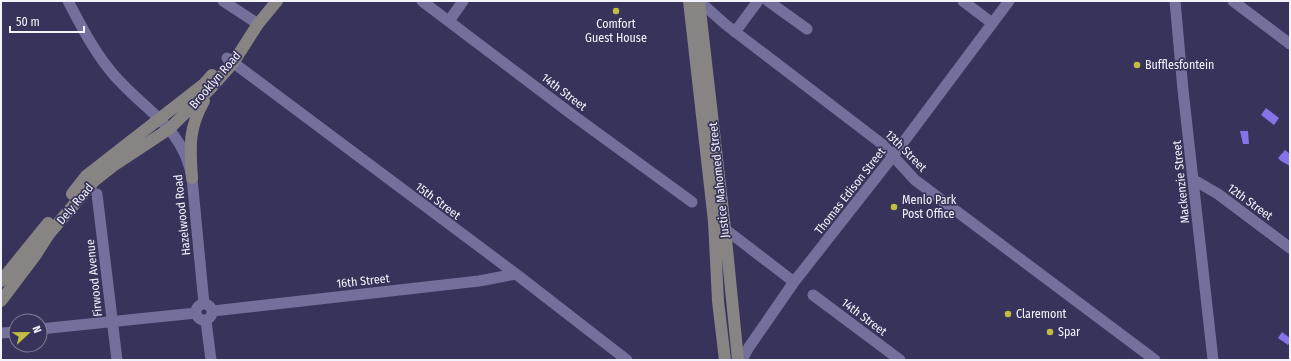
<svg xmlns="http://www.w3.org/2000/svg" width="1291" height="361" font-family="'Fira Sans Condensed',sans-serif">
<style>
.water{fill:#8673e7}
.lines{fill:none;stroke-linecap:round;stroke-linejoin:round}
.street{stroke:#74709b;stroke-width:11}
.secondary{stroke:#888484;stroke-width:12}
.poi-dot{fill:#c1be40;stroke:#38335a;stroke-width:1.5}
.labels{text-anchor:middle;stroke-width:3.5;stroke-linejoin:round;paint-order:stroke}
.poi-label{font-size:12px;fill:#f3f3fd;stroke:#38335a;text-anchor:start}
.street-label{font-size:12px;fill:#f3f3fd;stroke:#38335a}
</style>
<rect width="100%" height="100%" fill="#38335a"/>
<path class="water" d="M1266,108L1279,118L1274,125L1261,115Z
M1240,131H1248L1249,144H1243Z
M1285,150L1290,154V166L1281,161L1278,158Z
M1282,332L1290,338V343L1288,345L1278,338Z"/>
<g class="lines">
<path class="street" d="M68,1C80,24 93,49 109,69C139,108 183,124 192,178L204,304
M223,1L258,24
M422,1L574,116L692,202
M699,1L725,24L882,144L915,180L1155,360
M768,1L807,29
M963,1L992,23
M1175,1L1183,90L1213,360
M1233,1L1290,44
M449,21L463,1
M735,32L758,1
M227,58L516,274L627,360
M1194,180L1218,194L1290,248
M97,194L117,360
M725,229L794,282
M813,295L900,360
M196 312a8 8 0 1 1 16 0a8 8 0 1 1-16 0Z
M213,311L479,281L516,274
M206,321L211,360
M40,329L196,313
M1,333L16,332
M742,360L749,347L794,282L893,156L1009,1"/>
<path class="secondary" d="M689,1L714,221L718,301L725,360
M699,1L725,229L738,360
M192,178C190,147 188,129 204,101
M72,194L86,176L204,84L212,75
M1,281L48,223
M1,301L35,256L49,234L94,181L113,166L169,129L210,89L233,63L258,24L277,1"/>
</g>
<g class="poi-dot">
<circle cx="616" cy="11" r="4"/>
<circle cx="1137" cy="65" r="4"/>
<circle cx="894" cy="207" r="4"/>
<circle cx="1008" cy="314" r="4"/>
<circle cx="1050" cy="332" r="4"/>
</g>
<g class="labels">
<g class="poi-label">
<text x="616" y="28" text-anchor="middle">Comfort<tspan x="616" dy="14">Guest House</tspan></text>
<text x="1145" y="69">Bufflesfontein</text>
<text x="902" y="204">Menlo Park<tspan x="902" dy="14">Post Office</tspan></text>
<text x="1016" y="318">Claremont</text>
<text x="1058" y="336">Spar</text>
</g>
<g class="street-label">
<text transform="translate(215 80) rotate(-49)" y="4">Brooklyn Road</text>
<text transform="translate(564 92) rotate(37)" y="4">14th Street</text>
<text transform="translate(906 151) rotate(45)" y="4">13th Street</text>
<text transform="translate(719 180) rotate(-96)" y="4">Justice Mahomed Street</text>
<text transform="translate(1181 182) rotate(-96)" y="4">Mackenzie Street</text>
<text transform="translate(850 191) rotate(-52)" y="4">Thomas Edison Street</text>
<text transform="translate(438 201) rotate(37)" y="4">15th Street</text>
<text transform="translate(1250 202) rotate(36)" y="4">12th Street</text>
<text transform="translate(75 204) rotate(-50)" y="4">Dely Road</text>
<text transform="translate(182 215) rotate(-96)" y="4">Hazelwood Road</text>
<text transform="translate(94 278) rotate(-96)" y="4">Firwood Avenue</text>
<text transform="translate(363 281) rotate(-6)" y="4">16th Street</text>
<text transform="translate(864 317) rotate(37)" y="4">14th Street</text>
</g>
</g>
<rect width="1291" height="361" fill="none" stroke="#f3f3fd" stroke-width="4"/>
<g transform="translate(28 333) rotate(68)"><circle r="19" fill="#38335a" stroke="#83809b"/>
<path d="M0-3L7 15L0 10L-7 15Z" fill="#c1be40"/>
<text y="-6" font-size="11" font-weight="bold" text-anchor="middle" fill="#f3f3fd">N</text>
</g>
<path d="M10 26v6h74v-6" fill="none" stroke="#f3f3fd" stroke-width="2"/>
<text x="16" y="26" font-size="12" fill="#f3f3fd" stroke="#38335a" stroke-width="3" paint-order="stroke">50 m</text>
</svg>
